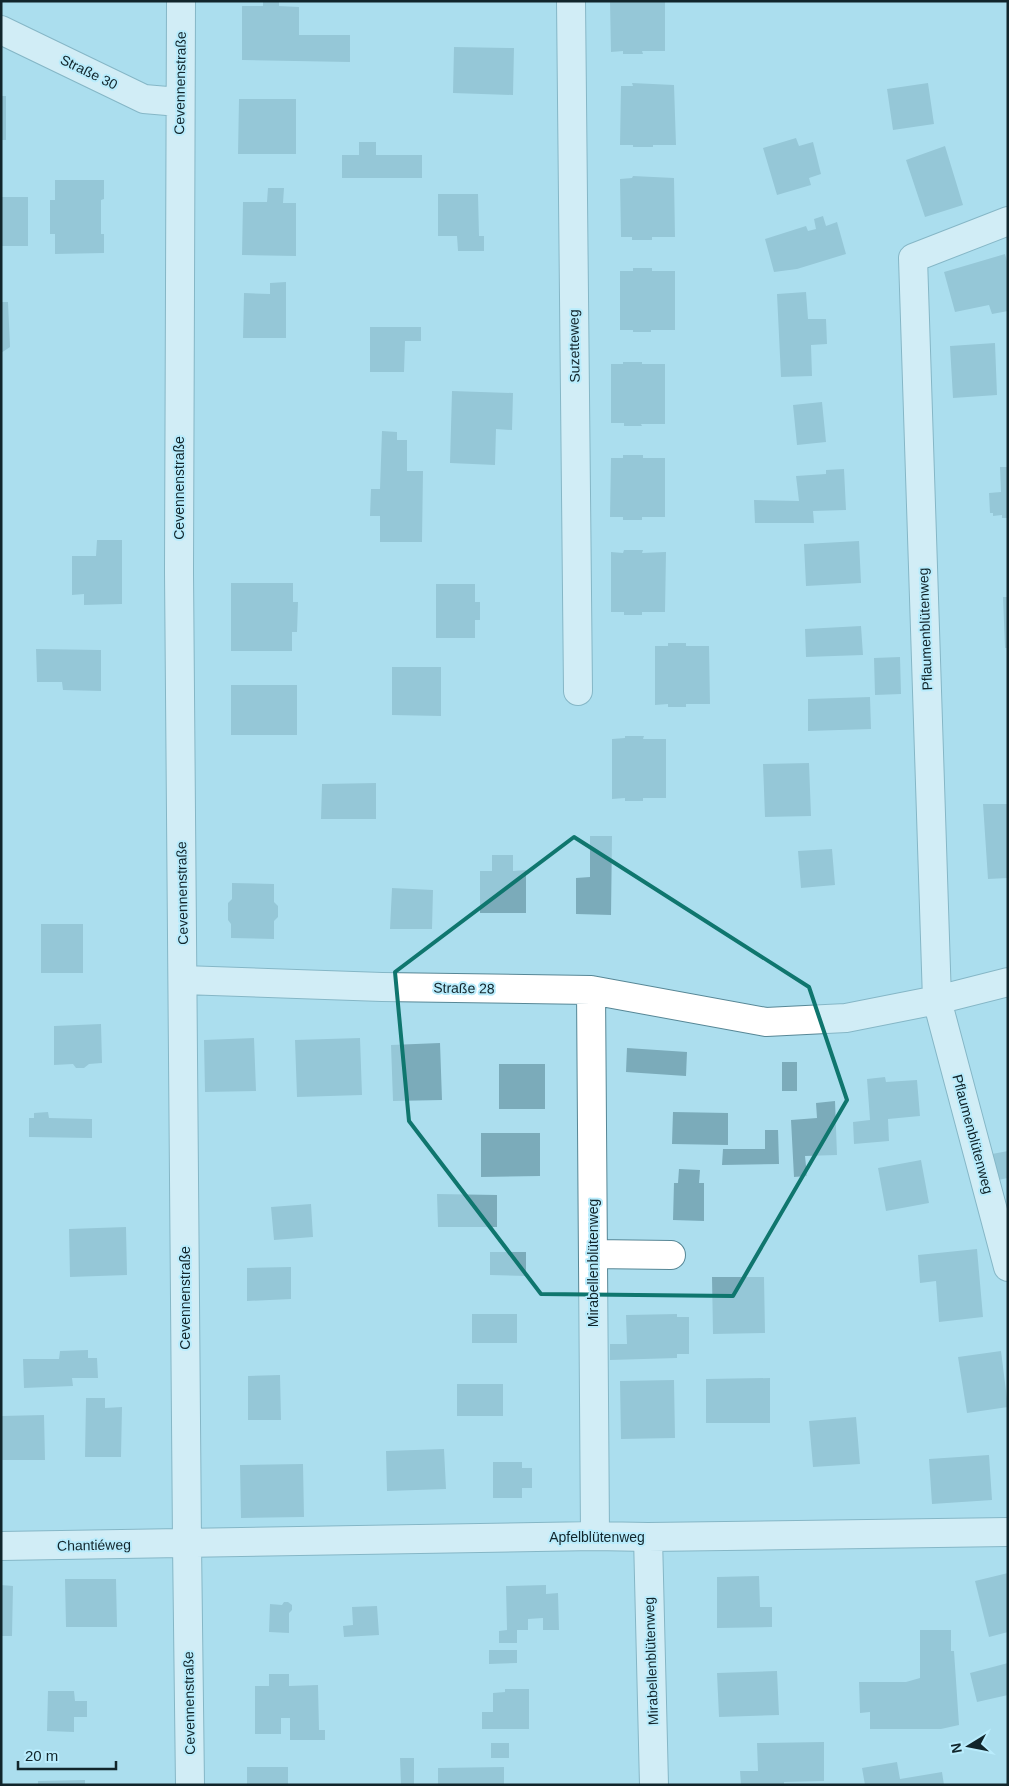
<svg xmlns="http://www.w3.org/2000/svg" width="1009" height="1786" font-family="Arial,sans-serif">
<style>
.building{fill:#7babba}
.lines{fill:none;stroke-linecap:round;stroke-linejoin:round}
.minor-casing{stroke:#578796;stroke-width:30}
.minor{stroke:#fff;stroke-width:28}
.marked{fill:none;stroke:#0f766e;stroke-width:4;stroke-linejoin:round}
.labels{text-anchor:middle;stroke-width:4;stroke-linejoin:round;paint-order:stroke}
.street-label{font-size:14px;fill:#11252b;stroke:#b9ecfc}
</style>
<rect width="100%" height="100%" fill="#acdeee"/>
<path class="building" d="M610,1H665V51H642L643,54H623V51L611,52Z
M263,2H279V6L299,7V35H350V62L242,60V6H263Z
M454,47L514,48L513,95L453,93Z
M632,83L674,85L676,145H653V147H633V145H620L621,86H633Z
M928,83L934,124L893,130L887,89Z
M1,96H6V140H1Z
M239,99H296V154H238Z
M796,138L799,146L813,142L821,174L809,178L811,185L777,195L763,148Z
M359,142H376V155H422V178H342V155H359Z
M945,146L963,205L925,217L906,160Z
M633,176L674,178L675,237H652V240H632V237H621L620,179L632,178Z
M55,180H104V199L101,200V234H104V253L55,254V234H50V200H55Z
M268,188H284L283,203H296V256L242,255L243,202H267Z
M438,194H478L479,236H484V251H458L457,236H438Z
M1,197H28V246H1Z
M823,216L826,226L837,222L846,254L797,269L774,272L765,239L806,226L808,231L816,229L814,219Z
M1005,254L1008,265V311L992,314L989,305L955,312L944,272Z
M633,268H652V271H675V330H651V332H633V330H620V271H633Z
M286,282V338H243L244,293L270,294V283Z
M806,292L808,319H826L827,344L811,345L812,376L781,377L777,294Z
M1,302H8L10,347L1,353Z
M370,327H421V341H405L404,372H370Z
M995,343L997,395L953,398L950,346Z
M623,362H642V364H665V424H641L642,426H624V423H611V364H623Z
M452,391L513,393L512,430L496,429L495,465L450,463Z
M822,402L826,442L797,445L793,405Z
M382,431L397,432V440H407V471H423L422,542H380V516H370L371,489H380Z
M623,455H643V458H665V517H642V520H623V517H610L611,458H623Z
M1000,467H1008V518H1002V515L993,516V513H990L989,493L1001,492Z
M844,469L846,510L813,511L814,523H755L754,500L799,501L796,476L826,474V470Z
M97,540H122V604L84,605V594L72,595V556H96Z
M859,541L861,583L806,586L804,544Z
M624,550H643L642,553L666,552L665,612H642V615H624V612H611V552L623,553Z
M231,583H293V602H298L297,632H292V651H231Z
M436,584H475V602H480V620H475V638H436Z
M1003,597H1008V648H1005Z
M861,626L863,655L806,657L805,629Z
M668,643H686V646H709L710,704H686V707H668V704L655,705V646H668Z
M36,649L101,650V691L63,690L62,682H37Z
M900,657L901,694L875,695L874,658Z
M392,667H441V716L392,715Z
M231,685H297V735H231Z
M870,697L871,729L808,731V699Z
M625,736H644L643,739H666V798H643V801H625V798L612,799V739L625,738Z
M809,763L811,816L765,817L763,764Z
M376,783V819H321L322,784Z
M983,804H1008V878L988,879Z
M590,836H612L611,915L576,914V878L590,877Z
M832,849L835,885L801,888L798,851Z
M492,855H513V871L526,870V913H480V871H492Z
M232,883L274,884V902L278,906V917L274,921V939L231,938V924L228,920V903L232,899Z
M392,888L433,890L432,929H390Z
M41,924H83V973H41Z
M101,1024L102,1063L89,1064L84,1068H76L73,1064L54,1065V1026Z
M254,1038L256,1091L205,1092L204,1040Z
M360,1038L362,1095L297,1097L295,1040Z
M440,1043L442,1100L393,1101L391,1045Z
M627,1048L687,1052L686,1076L626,1072Z
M782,1062H797V1091H782Z
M499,1064H545V1109H499Z
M885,1077L886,1082L917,1080L920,1116L888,1119L889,1141L854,1144L853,1122L870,1120L867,1079Z
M835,1101L837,1155L805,1156L807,1176L794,1177L791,1120L817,1118L816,1103Z
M48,1112L49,1118L92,1119V1138L29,1137V1118H34V1113Z
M673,1112L728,1113V1145L672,1144Z
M765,1130H778L779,1164L722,1165L723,1149H765Z
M481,1133H540V1176L481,1177Z
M1008,1151V1178L998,1180L992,1154Z
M921,1160L929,1203L886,1211L878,1168Z
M679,1169L700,1170L699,1183H704V1221L673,1220L674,1183H678Z
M437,1194L497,1195V1227H438Z
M311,1204L313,1237L274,1240L271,1207Z
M126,1227L127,1275L70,1277L69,1229Z
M977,1249L983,1317L939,1322L936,1281L920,1283L918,1255Z
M490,1252H526V1276L490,1275Z
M291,1267V1299L247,1301V1268Z
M712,1277H764L765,1333L713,1334Z
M472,1314H517V1343H472Z
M677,1314V1317H689V1354H677V1358L610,1360V1344H627L626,1315Z
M88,1350V1358H97L98,1378H72L73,1386L24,1388L23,1359H59L60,1351Z
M1001,1351L1008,1407L967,1413L958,1357Z
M280,1375L281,1420H248V1376Z
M770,1378V1423H706V1379Z
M674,1380L675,1438L621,1439L620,1381Z
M457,1384H503V1416H457Z
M86,1398H105V1408L122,1407L121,1457H85Z
M44,1415L45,1460H1V1416Z
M856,1417L860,1464L813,1467L809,1421Z
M444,1449L446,1489L387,1491L386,1451Z
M989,1455L992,1500L932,1504L929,1459Z
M493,1462H522V1468H532V1488H522V1498H493Z
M303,1464L304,1517L241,1518L240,1465Z
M1008,1573V1632L989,1637L975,1581Z
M759,1576L760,1607H772V1627L717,1628V1577Z
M65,1579H116L117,1627H66Z
M1,1585L13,1586L12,1636H1Z
M546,1585V1594L558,1593L559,1630H543V1618L528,1619V1630H517V1643H499V1631L507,1630L506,1586Z
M284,1602H288L292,1605V1610L289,1613V1633L269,1632L270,1604L282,1605Z
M377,1606L379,1635L344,1637L343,1626L353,1625L352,1607Z
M920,1630H951V1651H954L959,1725L941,1729H870V1712L860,1713L859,1682H906L920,1678Z
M489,1650H517V1663L489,1664Z
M1008,1663V1695L977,1702L970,1673Z
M777,1671L779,1715L719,1717L717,1673Z
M269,1674H289V1686L318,1685L319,1730H325V1740H290V1718H281V1734H255V1686H269Z
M505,1689H529V1729H482V1712H493V1693L505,1692Z
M48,1691H74L75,1701H87V1717H74V1732L47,1731Z
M824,1742V1781L784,1782V1785H741L740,1771H758L757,1743Z
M491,1743H509V1758H491Z
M400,1758H414V1785H401Z
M897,1762L900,1779L942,1772L944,1785H865L862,1768Z
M247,1767H288V1785H247Z
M504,1767V1785H438V1768Z
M85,1780V1785H38V1781Z"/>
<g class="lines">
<defs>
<path id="minor" d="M181,1L179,572L187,1543L190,1785
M571,1L578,691
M1,30L144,99L179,102
M1008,221L913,258L937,1000L1008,1267
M183,980L382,987L591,990L766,1022L846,1018L937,1000L1008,982
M591,990L595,1536
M594,1254L671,1255
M648,1537L654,1785
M1,1546L595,1536L648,1537L1008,1532"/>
</defs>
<use href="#minor" class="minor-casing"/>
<use href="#minor" class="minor"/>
</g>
<path d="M0 0H1009V1786H0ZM574,837L809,987L847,1100L733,1296L541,1294L409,1121L395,972Z" fill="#acdeee" fill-opacity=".55" fill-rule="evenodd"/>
<path class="marked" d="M574,837L809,987L847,1100L733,1296L541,1294L409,1121L395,972Z"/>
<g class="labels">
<g class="street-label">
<text transform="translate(89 72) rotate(26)" y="5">Straße 30</text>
<text transform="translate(180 83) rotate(-89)" y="5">Cevennenstraße</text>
<text transform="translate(574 346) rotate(-91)" y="5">Suzetteweg</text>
<text transform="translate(179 488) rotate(-90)" y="5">Cevennenstraße</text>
<text transform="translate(925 629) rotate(-92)" y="5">Pflaumenblütenweg</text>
<text transform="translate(182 893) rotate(-91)" y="5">Cevennenstraße</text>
<text transform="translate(464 988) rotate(1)" y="5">Straße 28</text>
<text transform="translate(973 1134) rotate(75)" y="5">Pflaumenblütenweg</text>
<text transform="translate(593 1263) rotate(-90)" y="5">Mirabellenblütenweg</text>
<text transform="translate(185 1298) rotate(-90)" y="5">Cevennenstraße</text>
<text x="597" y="1542">Apfelblütenweg</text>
<text transform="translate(94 1545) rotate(-1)" y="5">Chantiéweg</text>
<text transform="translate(651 1661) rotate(-92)" y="5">Mirabellenblütenweg</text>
<text transform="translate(189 1703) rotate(-91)" y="5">Cevennenstraße</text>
</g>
</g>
<rect width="1009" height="1786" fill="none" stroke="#11252b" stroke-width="5"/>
<g transform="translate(969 1746) rotate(260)" stroke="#b9ecfc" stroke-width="4" paint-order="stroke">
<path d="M0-4L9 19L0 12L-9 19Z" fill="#11252b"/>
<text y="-8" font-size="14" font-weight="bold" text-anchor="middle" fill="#11252b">N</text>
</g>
<path d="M18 1761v8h98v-8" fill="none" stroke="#11252b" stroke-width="2.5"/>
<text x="25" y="1761" font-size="15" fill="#11252b" stroke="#b9ecfc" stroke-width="4" paint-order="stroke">20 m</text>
</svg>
